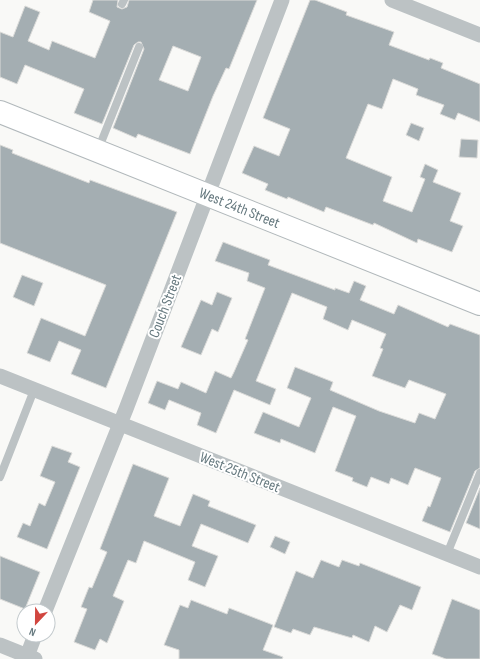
<svg xmlns="http://www.w3.org/2000/svg" width="480" height="659" font-family="'Sofia Sans Condensed',sans-serif">
<style>
.building{fill:#a4aeb2;stroke:#dbdbd9;fill-rule:evenodd}
.lines{fill:none;stroke-linecap:round;stroke-linejoin:round}
.secondary-casing{stroke:#b1b8bb;stroke-width:24}
.lane{stroke:#bcc2c4;stroke-width:8}
.street{stroke:#bcc2c4;stroke-width:15}
.secondary{stroke:#fff;stroke-width:22}
.labels{text-anchor:middle;stroke-width:4;stroke-linejoin:round;paint-order:stroke}
.street-label{font-size:15px;fill:#66797f;stroke:#fff}
</style>
<rect width="100%" height="100%" fill="#f9f9f7"/>
<path class="building" d="M93,0H118L117,7L122,9L127,7L129,0H257L229,69L226,68L213,96L190,154L138,134L136,138L113,128L144,49L141,42H138L134,45L102,124L74,113L84,89L25,65L17,84L0,77V32L13,37L25,6L40,12L28,41L49,50L52,41L95,58L110,21L89,12ZM173,46L201,57L188,91L159,80Z
M310,0H315L347,12L346,15L394,32L389,45L429,60L430,58L443,63L441,68L480,84V122L458,113L455,120L440,114L444,105L416,95L418,89L393,79L382,109L368,104L346,158L392,177L383,201L412,212L425,179L420,177L425,164L438,170L433,182L461,193L450,221L463,226L452,252L418,239L417,243L374,223L373,225L326,207L324,212L288,197L287,199L265,190L268,184L242,173L254,146L279,156L290,129L263,118Z
M411,123L424,128L419,141L406,135Z
M461,139L478,140L477,158L459,157Z
M0,145L13,150L12,153L89,183L90,180L177,212L106,388L71,374L81,350L59,341L50,362L27,353L41,318L85,336L106,285L0,243Z
M223,242L270,260L268,265L335,290V288L349,293L354,281L366,286L360,300L394,314L398,305L448,327L450,324L480,335V468L475,471L450,532L422,521L428,506L430,507L441,478L415,468L408,485L391,478L389,484L371,477L367,487L352,481L353,478L335,471L356,416L333,407L315,453L281,439L280,443L254,433L263,412L299,427L311,398L287,388L295,367L333,382L330,390L379,411L415,423L419,413L435,419L446,394L409,380L405,388L372,376L383,349L380,348L386,334L352,320L348,330L323,319L327,307L292,293L256,381L276,389L270,405L234,390L216,433L197,425L201,413L169,400L165,410L148,403L157,381L178,389L181,382L206,393L215,371L231,378L234,372L248,340L245,339L265,288L247,281L249,273L215,261Z
M22,275L43,283L34,306L13,297Z
M217,292L232,298L218,332L212,329L201,355L181,347L201,300L212,305Z
M52,446L72,453L68,462L80,467L47,549L17,537L23,523L30,526L39,503L45,506L55,482L40,476Z
M133,464L169,478L154,516L180,526L193,494L210,501L208,506L256,525L248,543L201,524L192,546L218,556L205,587L188,580L195,562L144,541L136,563L128,560L113,596L124,601L107,643L100,639L95,650L74,642L87,609L81,607L89,587L92,588L107,552L100,549Z
M480,488V529L466,523Z
M275,536L290,542L285,554L270,547Z
M0,556L40,572L25,609L0,599Z
M321,560L339,567L342,560L359,566L360,563L421,587L412,610L400,605L387,632L375,626L369,642L353,635L352,638L314,627L310,635L293,629L291,633L274,627L296,571L313,578Z
M452,599L480,610V659H446L432,654Z
M191,600L227,614L229,608L273,625L263,650L283,657L282,659H179V650L164,645L180,605L188,608Z"/>
<g class="lines">
<defs>
<g id="secondary">
<path id="s1" d="M0,112L480,304"/>
</g>
</defs>
<use href="#secondary" class="secondary-casing"/>
<path class="lane" d="M122,4L124,0
M98,150L139,47
M0,477L34,390
M447,554L480,473"/>
<path class="street" d="M392,0L480,35
M0,376L480,567
M45,611L126,409L282,0
M0,645L35,659
M26,659L35,635"/>
<use href="#secondary" class="secondary"/>
</g>
<g class="labels">
<g class="street-label">
<text dy="5" stroke="none"><textPath href="#s1" startOffset="258">West 24th Street</textPath></text>
<text transform="translate(165 306) rotate(-69)" y="5">Couch Street</text>
<text transform="translate(240 472) rotate(22)" y="5">West 25th Street</text>
</g>
</g>
<g transform="translate(36 623) rotate(202)"><circle r="19" fill="#ffffff" stroke="#c2c9cc"/>
<path d="M0-3L7 15L0 10L-7 15Z" fill="#d1463f"/>
<text y="-6" font-size="11" font-weight="bold" text-anchor="middle" fill="#66797f">N</text>
</g>
</svg>
